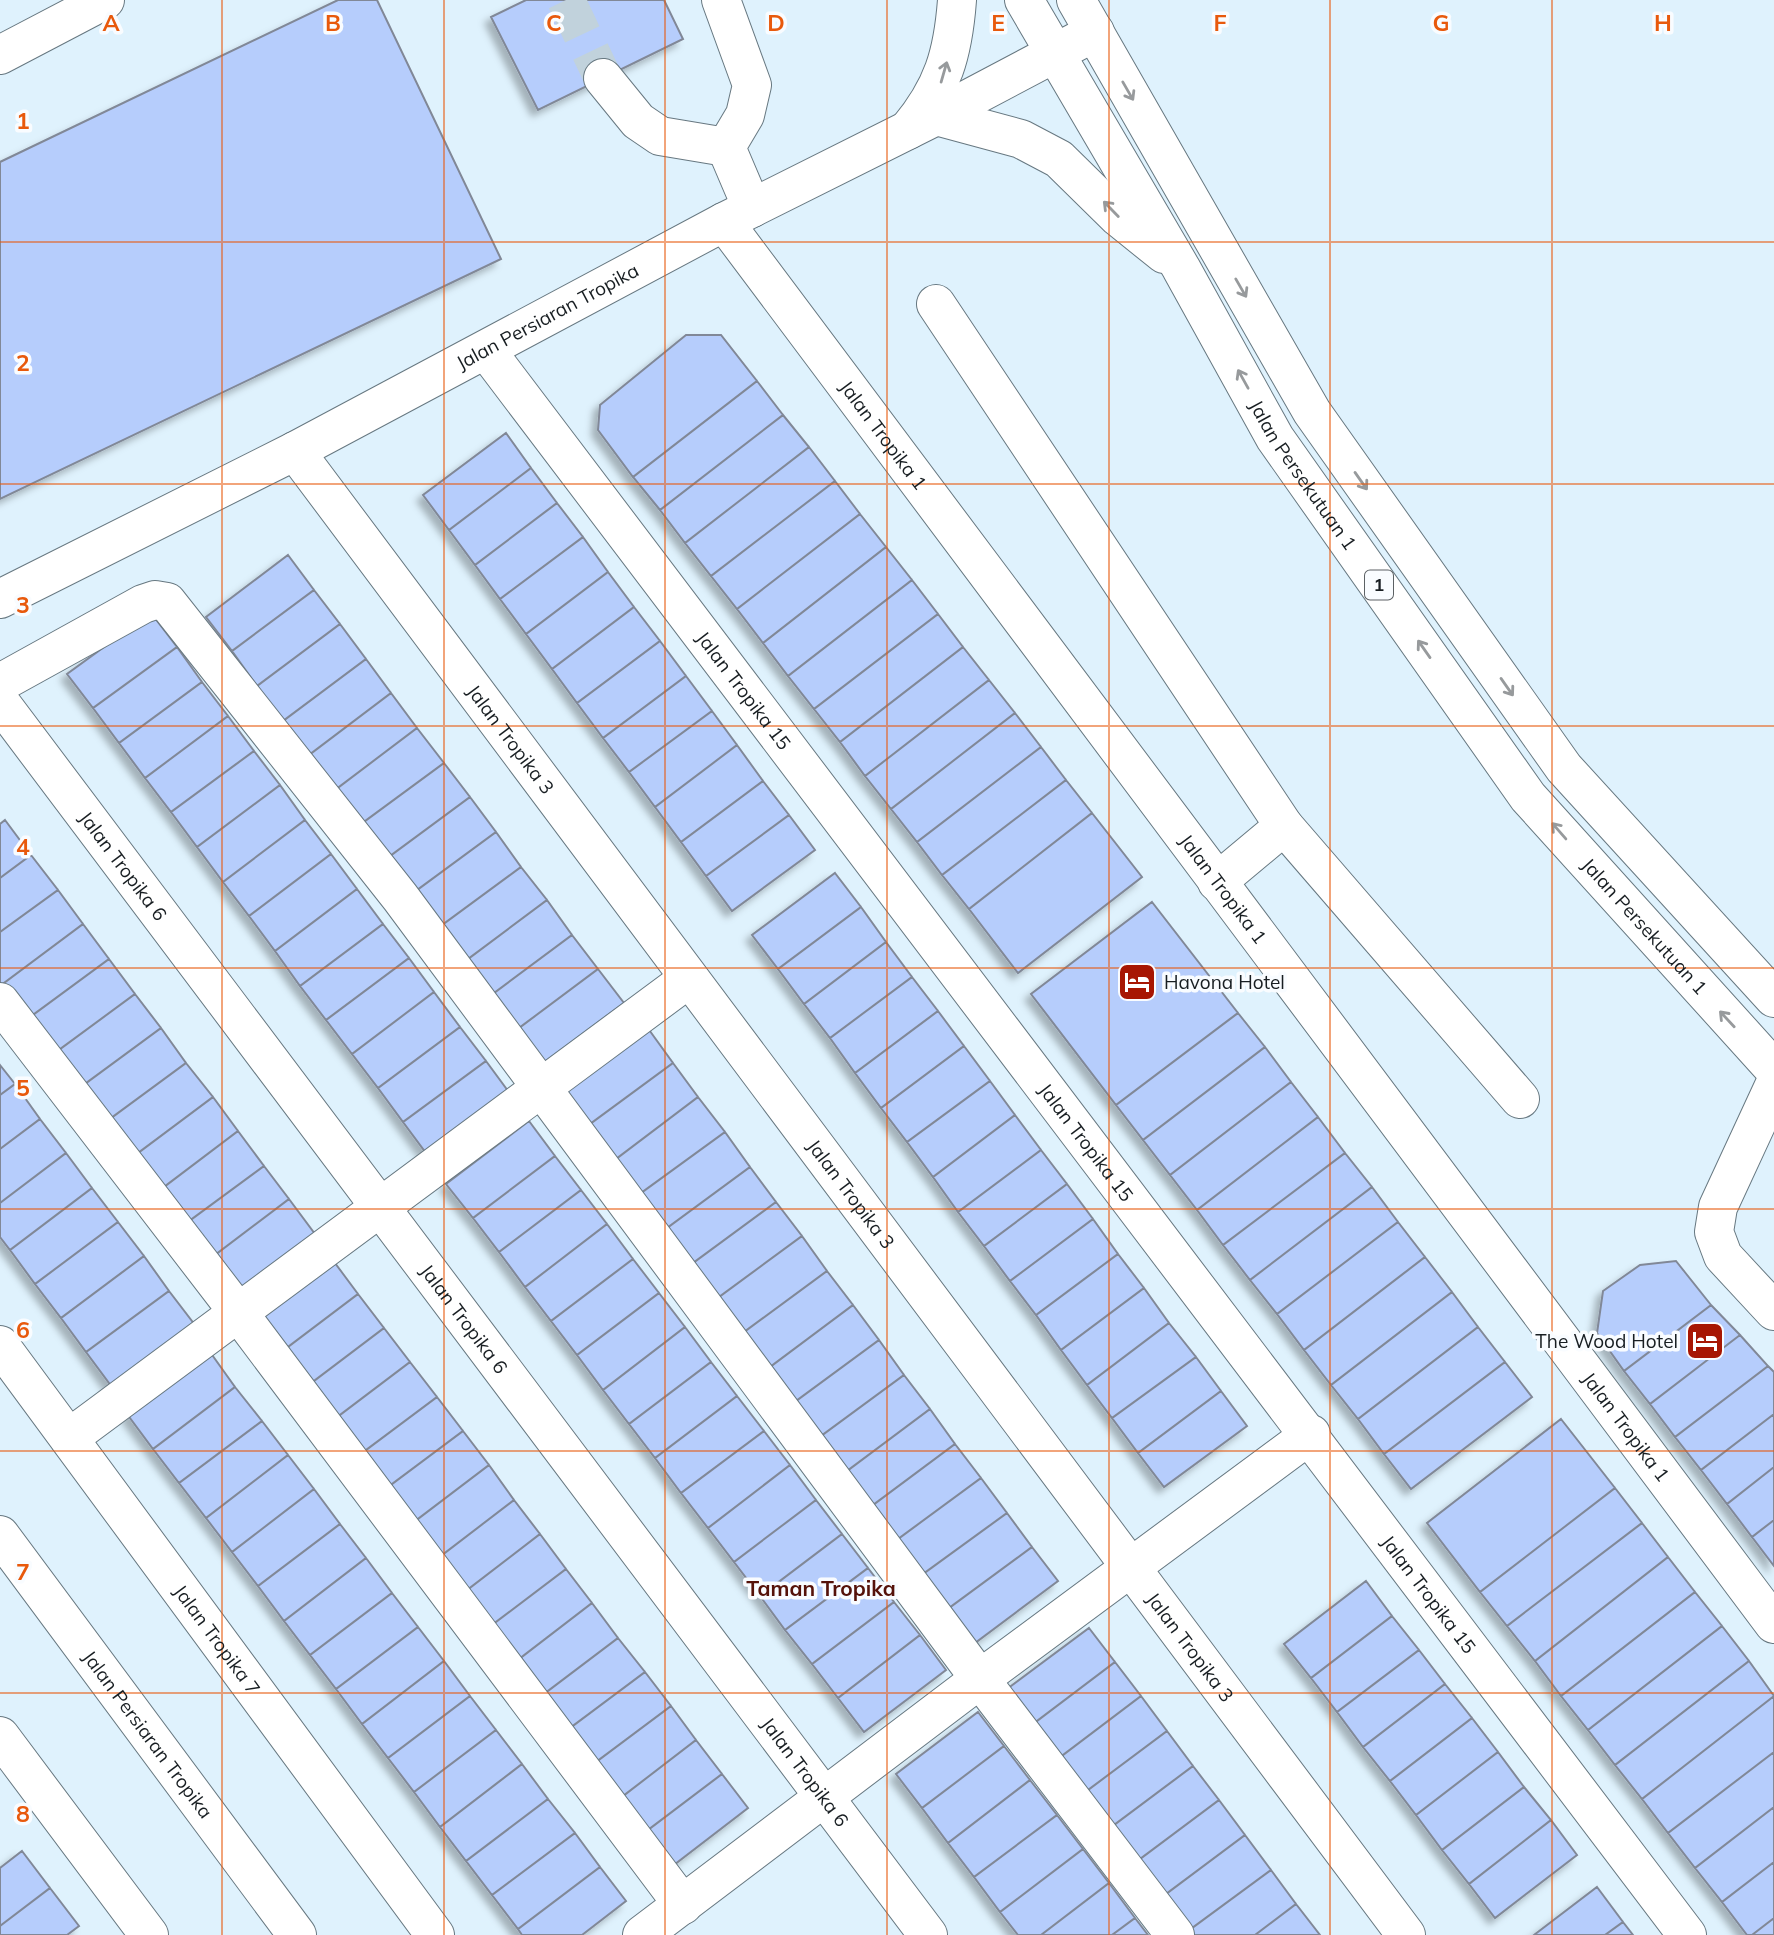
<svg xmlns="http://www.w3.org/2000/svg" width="1774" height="1935" font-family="Mulish,sans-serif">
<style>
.building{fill:#b6cdfc;stroke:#818897;stroke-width:2;filter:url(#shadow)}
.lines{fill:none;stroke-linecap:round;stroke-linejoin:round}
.minor-tunnel{stroke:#c1d2dc;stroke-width:38;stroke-dasharray:38 19;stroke-linecap:butt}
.minor-casing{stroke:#677881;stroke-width:40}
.highway-casing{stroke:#677881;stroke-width:40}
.minor{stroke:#fff;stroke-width:38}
.highway{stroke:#fff;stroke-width:38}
.oneway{stroke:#979a9c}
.grid{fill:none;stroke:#e8590c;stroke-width:2;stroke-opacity:0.55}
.labels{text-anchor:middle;stroke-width:7;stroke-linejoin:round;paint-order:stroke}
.shield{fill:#f9fcff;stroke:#5c6164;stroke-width:2}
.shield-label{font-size:18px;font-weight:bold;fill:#181e22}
.street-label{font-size:19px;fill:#181e22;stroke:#f9fcff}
.poi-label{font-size:19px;fill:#181e22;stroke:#f9fcff;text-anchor:start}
.neighbourhood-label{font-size:21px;font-weight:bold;fill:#551209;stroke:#f9fcff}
.grid-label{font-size:23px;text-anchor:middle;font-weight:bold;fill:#e8590c;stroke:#f9fcff;stroke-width:7;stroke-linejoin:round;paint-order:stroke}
</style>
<defs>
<filter id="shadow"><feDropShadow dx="-6" dy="6" stdDeviation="3.5" flood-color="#0004"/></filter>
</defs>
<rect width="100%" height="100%" fill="#dff2fd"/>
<path class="building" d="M338,0H377L501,259L0,499V162Z
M526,0H664L683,39L538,110L491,17Z
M686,335H721L757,381L633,477L598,430L600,405Z
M757,381L783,415L660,510L633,477Z
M783,415L809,447L685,543L660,510Z
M506,433L531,468L449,530L423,495Z
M809,447L835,481L711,576L685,543Z
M531,468L557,503L475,565L449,530Z
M835,481L860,514L737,609L711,576Z
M557,503L583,537L500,599L475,565Z
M860,514L886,547L763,643L737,609Z
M583,537L608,572L526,634L500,599Z
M886,547L912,580L788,676L763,643Z
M288,555L314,590L232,651L206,617Z
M608,572L634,607L552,669L526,634Z
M912,580L938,614L814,709L788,676Z
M314,590L340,624L257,686L232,651Z
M634,607L660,641L577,703L552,669Z
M151,613L177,647L93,708L67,674Z
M938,614L963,647L840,742L814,709Z
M340,624L366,659L283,721L257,686Z
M660,641L686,676L603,738L577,703Z
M177,647L202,682L119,743L93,708Z
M963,647L989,680L865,776L840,742Z
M366,659L391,693L309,755L283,721Z
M686,676L712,711L629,772L603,738Z
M989,680L1015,713L891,809L865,776Z
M202,682L228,716L145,778L119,743Z
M391,693L417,728L335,790L309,755Z
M712,711L737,745L655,807L629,772Z
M1015,713L1041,747L917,842L891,809Z
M228,716L254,751L171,812L145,778Z
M417,728L444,763L361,824L335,790Z
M737,745L763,781L681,842L655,807Z
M1041,747L1066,780L942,875L917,842Z
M254,751L280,785L197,847L171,812Z
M444,763L470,797L386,859L361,824Z
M1066,780L1092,813L969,909L942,875Z
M763,781L789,815L706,876L681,842Z
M280,785L305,820L223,882L197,847Z
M470,797L496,832L413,893L386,859Z
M1092,813L1142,877L1018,973L969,909Z
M789,815L815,850L732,911L706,876Z
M5,820L31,855L0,878V824Z
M305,820L331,854L249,916L223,882Z
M496,832L521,867L438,928L413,893Z
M331,854L357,889L275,951L249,916Z
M31,855L58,890L0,932V878Z
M521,867L547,900L464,962L438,928Z
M835,873L861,907L778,969L752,935Z
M357,889L383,924L300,986L275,951Z
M58,890L83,924L0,986V932Z
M547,900L572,935L490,996L464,962Z
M1152,902L1238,1013L1116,1105L1031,994Z
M861,907L886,942L804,1004L778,969Z
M83,924L109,959L26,1020L0,986Z
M383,924L409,958L326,1020L300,986Z
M572,935L598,969L515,1031L490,996Z
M886,942L912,977L830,1038L804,1004Z
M409,958L434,992L352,1054L326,1020Z
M109,959L135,994L52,1055L26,1020Z
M598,969L624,1003L541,1065L515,1031Z
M912,977L938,1011L855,1073L830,1038Z
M434,992L460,1027L378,1088L352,1054Z
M135,994L161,1028L78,1089L52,1055Z
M938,1011L964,1046L881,1108L855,1073Z
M1238,1013L1265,1047L1143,1140L1116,1105Z
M460,1027L486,1061L403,1122L378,1088Z
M647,1027L673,1063L590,1124L564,1089Z
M161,1028L186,1063L103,1124L78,1089Z
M964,1046L990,1081L907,1142L881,1108Z
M1265,1047L1291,1082L1170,1175L1143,1140Z
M486,1061L511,1095L429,1157L403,1122Z
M186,1063L213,1097L130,1159L103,1124Z
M673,1063L698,1097L616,1159L590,1124Z
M0,1065L15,1084L0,1095Z
M990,1081L1015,1115L933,1177L907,1142Z
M1291,1082L1318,1117L1197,1210L1170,1175Z
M15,1084L40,1119L0,1149V1095Z
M213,1097L238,1131L156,1193L130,1159Z
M698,1097L725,1132L641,1193L616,1159Z
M1015,1115L1041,1150L958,1212L933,1177Z
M1318,1117L1345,1153L1223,1245L1197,1210Z
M40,1119L66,1153L0,1203V1149Z
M529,1121L555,1156L473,1218L446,1184Z
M238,1131L264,1166L181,1227L156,1193Z
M725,1132L750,1167L667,1228L641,1193Z
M1041,1150L1067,1184L984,1246L958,1212Z
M66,1153L92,1188L10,1250L0,1237V1203Z
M1345,1153L1372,1187L1250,1280L1223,1245Z
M555,1156L581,1190L499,1252L473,1218Z
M264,1166L289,1199L207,1261L181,1227Z
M750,1167L776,1202L693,1263L667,1228Z
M1067,1184L1093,1219L1010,1281L984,1246Z
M1372,1187L1398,1222L1277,1314L1250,1280Z
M92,1188L118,1222L35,1284L10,1250Z
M581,1190L607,1224L525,1287L499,1252Z
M289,1199L315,1234L232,1296L207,1261Z
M776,1202L802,1236L719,1297L693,1263Z
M1093,1219L1118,1254L1036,1315L1010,1281Z
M118,1222L144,1256L61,1318L35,1284Z
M1398,1222L1425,1257L1304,1350L1277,1314Z
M607,1224L633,1259L551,1321L525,1287Z
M802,1236L827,1271L744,1332L719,1297Z
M1118,1254L1144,1288L1061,1350L1036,1315Z
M144,1256L169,1291L86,1352L61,1318Z
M1425,1257L1452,1292L1331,1385L1304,1350Z
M332,1259L358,1294L276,1356L250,1321Z
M633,1259L659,1293L577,1355L551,1321Z
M1676,1261L1711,1305L1624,1371L1597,1333L1603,1291L1640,1265Z
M827,1271L853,1305L770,1367L744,1332Z
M1144,1288L1169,1323L1087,1385L1061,1350Z
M169,1291L195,1325L112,1387L86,1352Z
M1452,1292L1478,1327L1358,1419L1331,1385Z
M659,1293L685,1327L603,1390L577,1355Z
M358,1294L384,1328L302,1390L276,1356Z
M853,1305L879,1340L796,1401L770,1367Z
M1711,1305L1740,1335L1650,1404L1624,1371Z
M1169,1323L1196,1357L1112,1418L1087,1385Z
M685,1327L711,1362L629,1424L603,1390Z
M1478,1327L1505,1362L1384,1454L1358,1419Z
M384,1328L410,1362L328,1424L302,1390Z
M1740,1335L1768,1366L1675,1437L1650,1404Z
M879,1340L904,1375L821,1436L796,1401Z
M210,1352L235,1387L153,1449L127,1414Z
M1196,1357L1221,1391L1138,1453L1112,1418Z
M410,1362L437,1397L354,1459L328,1424Z
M711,1362L737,1396L655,1458L629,1424Z
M1505,1362L1532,1397L1411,1489L1384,1454Z
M1768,1366L1774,1372V1414L1701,1470L1675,1437Z
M904,1375L930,1409L847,1471L821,1436Z
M235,1387L262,1421L179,1483L153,1449Z
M1221,1391L1247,1426L1164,1487L1138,1453Z
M737,1396L764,1431L681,1493L655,1458Z
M437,1397L463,1431L380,1493L354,1459Z
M930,1409L955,1444L873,1505L847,1471Z
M1774,1414V1467L1727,1504L1701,1470Z
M1561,1419L1615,1488L1480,1592L1427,1523Z
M262,1421L288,1455L206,1518L179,1483Z
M463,1431L489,1465L406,1528L380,1493Z
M764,1431L790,1465L708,1528L681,1493Z
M955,1444L981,1478L898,1539L873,1505Z
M288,1455L314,1489L232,1552L206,1518Z
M489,1465L514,1500L433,1562L406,1528Z
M790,1465L816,1500L734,1562L708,1528Z
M1774,1467V1520L1752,1537L1727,1504Z
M981,1478L1007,1513L923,1574L898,1539Z
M1615,1488L1642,1523L1507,1626L1480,1592Z
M314,1489L340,1524L258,1586L232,1552Z
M514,1500L540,1534L458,1597L433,1562Z
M816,1500L842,1534L760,1596L734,1562Z
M1007,1513L1032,1547L949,1608L923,1574Z
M1774,1520V1566L1752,1537Z
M1642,1523L1668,1557L1535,1661L1507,1626Z
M340,1524L366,1558L284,1621L258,1586Z
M540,1534L566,1569L484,1631L458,1597Z
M842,1534L868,1568L785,1630L760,1596Z
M1032,1547L1058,1581L975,1643L949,1608Z
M1668,1557L1695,1592L1561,1696L1535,1661Z
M366,1558L392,1593L310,1655L284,1621Z
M868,1568L894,1602L812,1664L785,1630Z
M566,1569L592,1603L510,1666L484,1631Z
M1366,1581L1392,1616L1311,1678L1284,1644Z
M1695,1592L1722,1626L1588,1730L1561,1696Z
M392,1593L418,1627L336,1689L310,1655Z
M894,1602L920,1635L838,1698L812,1664Z
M592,1603L618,1638L536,1700L510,1666Z
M1392,1616L1419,1650L1337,1712L1311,1678Z
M1722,1626L1749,1661L1615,1765L1588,1730Z
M418,1627L444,1661L362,1724L336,1689Z
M1089,1628L1115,1662L1033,1724L1007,1689Z
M920,1635L946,1670L864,1732L838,1698Z
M618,1638L645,1672L562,1734L536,1700Z
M1419,1650L1445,1684L1363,1747L1337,1712Z
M444,1661L470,1696L388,1758L362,1724Z
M1749,1661L1774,1696L1642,1799L1615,1765Z
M1115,1662L1141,1696L1059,1758L1033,1724Z
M645,1672L671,1706L588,1768L562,1734Z
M1445,1684L1472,1718L1390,1781L1363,1747Z
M470,1696L496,1730L414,1792L388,1758Z
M1141,1696L1167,1731L1084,1793L1059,1758Z
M1774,1696V1752L1668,1833L1642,1799Z
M671,1706L696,1740L614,1803L588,1768Z
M978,1712L1004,1746L922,1808L896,1774Z
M1472,1718L1498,1752L1416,1815L1390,1781Z
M496,1730L522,1764L440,1827L414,1792Z
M1167,1731L1193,1766L1110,1828L1084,1793Z
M696,1740L722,1774L640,1836L614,1803Z
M1004,1746L1030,1780L948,1843L922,1808Z
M1498,1752L1524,1787L1442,1850L1416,1815Z
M1774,1752V1807L1695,1868L1668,1833Z
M522,1764L548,1799L466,1861L440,1827Z
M1193,1766L1219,1800L1136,1862L1110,1828Z
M722,1774L748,1808L666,1871L640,1836Z
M1030,1780L1057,1815L974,1877L948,1843Z
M1524,1787L1551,1820L1469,1884L1442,1850Z
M548,1799L575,1833L492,1895L466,1861Z
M1219,1800L1245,1835L1162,1897L1136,1862Z
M1774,1807V1862L1722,1902L1695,1868Z
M1057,1815L1083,1849L1000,1912L974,1877Z
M1551,1820L1577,1855L1495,1918L1469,1884Z
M575,1833L600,1867L518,1929L492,1895Z
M1245,1835L1271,1870L1188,1931L1162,1897Z
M1083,1849L1109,1883L1041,1935H1018L1000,1912Z
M22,1851L50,1888L0,1926V1868Z
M1774,1862V1918L1752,1935H1747L1722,1902Z
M600,1867L626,1901L582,1935H522L518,1929Z
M1271,1870L1296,1904L1255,1935H1191L1188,1931Z
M1109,1883L1135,1918L1112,1935H1041Z
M1597,1887L1623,1922L1605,1935H1534Z
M50,1888L79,1926L67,1935H0V1926Z
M1296,1904L1320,1935H1255Z
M1135,1918L1148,1935H1112Z
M1774,1918V1935H1752Z
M1623,1922L1633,1935H1605Z"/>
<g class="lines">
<path class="minor-tunnel" d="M566,0L603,78"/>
<defs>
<g id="minor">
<path d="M721,0L752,85L745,115L726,147L752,208"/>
<path d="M0,55L105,0"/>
<path d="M603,78L638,121L660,136L726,147"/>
<path id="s1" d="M724,222L1774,1624"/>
<path d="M936,304L1284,826L1520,1099"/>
<path id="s2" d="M486,350L1687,1935"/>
<path id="s3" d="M295,451L1406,1935"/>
<path id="s4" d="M0,599L295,451L724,222L936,116L1095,32"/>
<path d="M0,683L143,604L155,600L167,602L400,897L980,1679L1175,1935"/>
<path id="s5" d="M0,702L928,1935"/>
<path d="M1217,882L1284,826"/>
<path d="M0,1002L238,1312L683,1905"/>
<path d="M1774,1086L1718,1207L1714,1232L1723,1256L1774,1311"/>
<path id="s6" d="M0,1345L435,1935"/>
<path d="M69,1438L688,979"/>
<path id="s7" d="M0,1535L297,1935"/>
<path d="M0,1736L149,1935"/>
<path d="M642,1935L980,1679L1311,1434"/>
</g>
<g id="highway">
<path id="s8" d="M1024,0L1181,268L1275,438L1528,797L1774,1069"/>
<path d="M1076,0L1312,412L1564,768L1774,998"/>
<path d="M936,116L1021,139L1059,159L1118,217L1164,254"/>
<path d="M908,130C943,88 953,54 957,0"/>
</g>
</defs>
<use href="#minor" class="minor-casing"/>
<use href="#highway" class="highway-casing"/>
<use href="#minor" class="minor"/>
<use href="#highway" class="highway"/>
</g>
<defs><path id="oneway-shaft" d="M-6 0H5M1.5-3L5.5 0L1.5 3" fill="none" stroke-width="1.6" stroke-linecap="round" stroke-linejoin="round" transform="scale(1.75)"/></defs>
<g class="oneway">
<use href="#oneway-shaft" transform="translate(944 72) rotate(-74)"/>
<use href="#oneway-shaft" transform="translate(1128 91) rotate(60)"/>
<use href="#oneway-shaft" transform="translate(1111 209) rotate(-134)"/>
<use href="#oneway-shaft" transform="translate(1241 288) rotate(60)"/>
<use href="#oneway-shaft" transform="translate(1243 379) rotate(-119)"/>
<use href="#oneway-shaft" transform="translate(1361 481) rotate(55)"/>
<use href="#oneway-shaft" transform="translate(1424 649) rotate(-125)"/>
<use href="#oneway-shaft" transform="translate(1507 687) rotate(55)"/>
<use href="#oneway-shaft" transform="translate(1559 831) rotate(-131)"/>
<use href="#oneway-shaft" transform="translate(1727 1019) rotate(-133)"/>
</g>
<path class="grid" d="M222,0V1935M444,0V1935M665,0V1935M887,0V1935M1109,0V1935M1330,0V1935M1552,0V1935M0,242H1774M0,484H1774M0,726H1774M0,968H1774M0,1209H1774M0,1451H1774M0,1693H1774"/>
<defs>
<symbol id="hotel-square" viewBox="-11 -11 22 22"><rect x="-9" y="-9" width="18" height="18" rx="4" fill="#a71603" stroke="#f9fcff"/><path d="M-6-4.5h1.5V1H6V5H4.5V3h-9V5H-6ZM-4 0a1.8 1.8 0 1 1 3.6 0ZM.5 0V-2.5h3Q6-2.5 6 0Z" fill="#fff"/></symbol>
</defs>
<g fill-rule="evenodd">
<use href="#hotel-square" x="1115" y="960" width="44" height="44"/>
<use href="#hotel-square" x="1683" y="1319" width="44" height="44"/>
</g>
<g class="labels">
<rect class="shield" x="1365" y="570.5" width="28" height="29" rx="5"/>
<g class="shield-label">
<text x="1379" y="591">1</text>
</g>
<g class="street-label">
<text dy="7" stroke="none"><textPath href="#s4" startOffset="616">Jalan Persiaran Tropika</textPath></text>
<text dy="7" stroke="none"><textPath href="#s1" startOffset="266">Jalan Tropika 1</textPath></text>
<text dy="7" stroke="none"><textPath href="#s8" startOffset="551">Jalan Persekutuan 1</textPath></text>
<text dy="7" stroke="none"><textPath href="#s2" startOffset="427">Jalan Tropika 15</textPath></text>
<text dy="7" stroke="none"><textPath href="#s3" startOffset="360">Jalan Tropika 3</textPath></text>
<text dy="7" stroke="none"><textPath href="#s5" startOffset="205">Jalan Tropika 6</textPath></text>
<text dy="7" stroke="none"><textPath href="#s1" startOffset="833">Jalan Tropika 1</textPath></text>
<text dy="7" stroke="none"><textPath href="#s8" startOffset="1118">Jalan Persekutuan 1</textPath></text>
<text dy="7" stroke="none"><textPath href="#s2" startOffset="994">Jalan Tropika 15</textPath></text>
<text dy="7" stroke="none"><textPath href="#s3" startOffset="928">Jalan Tropika 3</textPath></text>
<text dy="7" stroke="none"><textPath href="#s5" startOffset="772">Jalan Tropika 6</textPath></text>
<text dy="7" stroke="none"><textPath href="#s1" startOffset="1505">Jalan Tropika 1</textPath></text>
<text dy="7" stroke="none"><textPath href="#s2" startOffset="1561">Jalan Tropika 15</textPath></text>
<text dy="7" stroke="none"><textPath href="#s6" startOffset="366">Jalan Tropika 7</textPath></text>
<text dy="7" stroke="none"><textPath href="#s3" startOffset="1494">Jalan Tropika 3</textPath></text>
<text dy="7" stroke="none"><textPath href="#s7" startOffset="248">Jalan Persiaran Tropika</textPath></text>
<text dy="7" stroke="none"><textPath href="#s5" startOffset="1339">Jalan Tropika 6</textPath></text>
</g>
<g class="poi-label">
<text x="1164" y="989">Havona Hotel</text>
<text x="1678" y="1348" text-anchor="end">The Wood Hotel</text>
</g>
<g class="neighbourhood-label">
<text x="821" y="1596">Taman Tropika</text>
</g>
</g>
<g class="grid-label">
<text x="111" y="31">A</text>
<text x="333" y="31">B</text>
<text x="554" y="31">C</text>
<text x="776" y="31">D</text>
<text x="998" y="31">E</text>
<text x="1220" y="31">F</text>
<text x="1441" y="31">G</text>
<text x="1663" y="31">H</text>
<text x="23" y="129">1</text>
<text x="23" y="371">2</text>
<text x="23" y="613">3</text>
<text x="23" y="855">4</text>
<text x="23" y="1096">5</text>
<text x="23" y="1338">6</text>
<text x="23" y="1580">7</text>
<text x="23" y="1822">8</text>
</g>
</svg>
